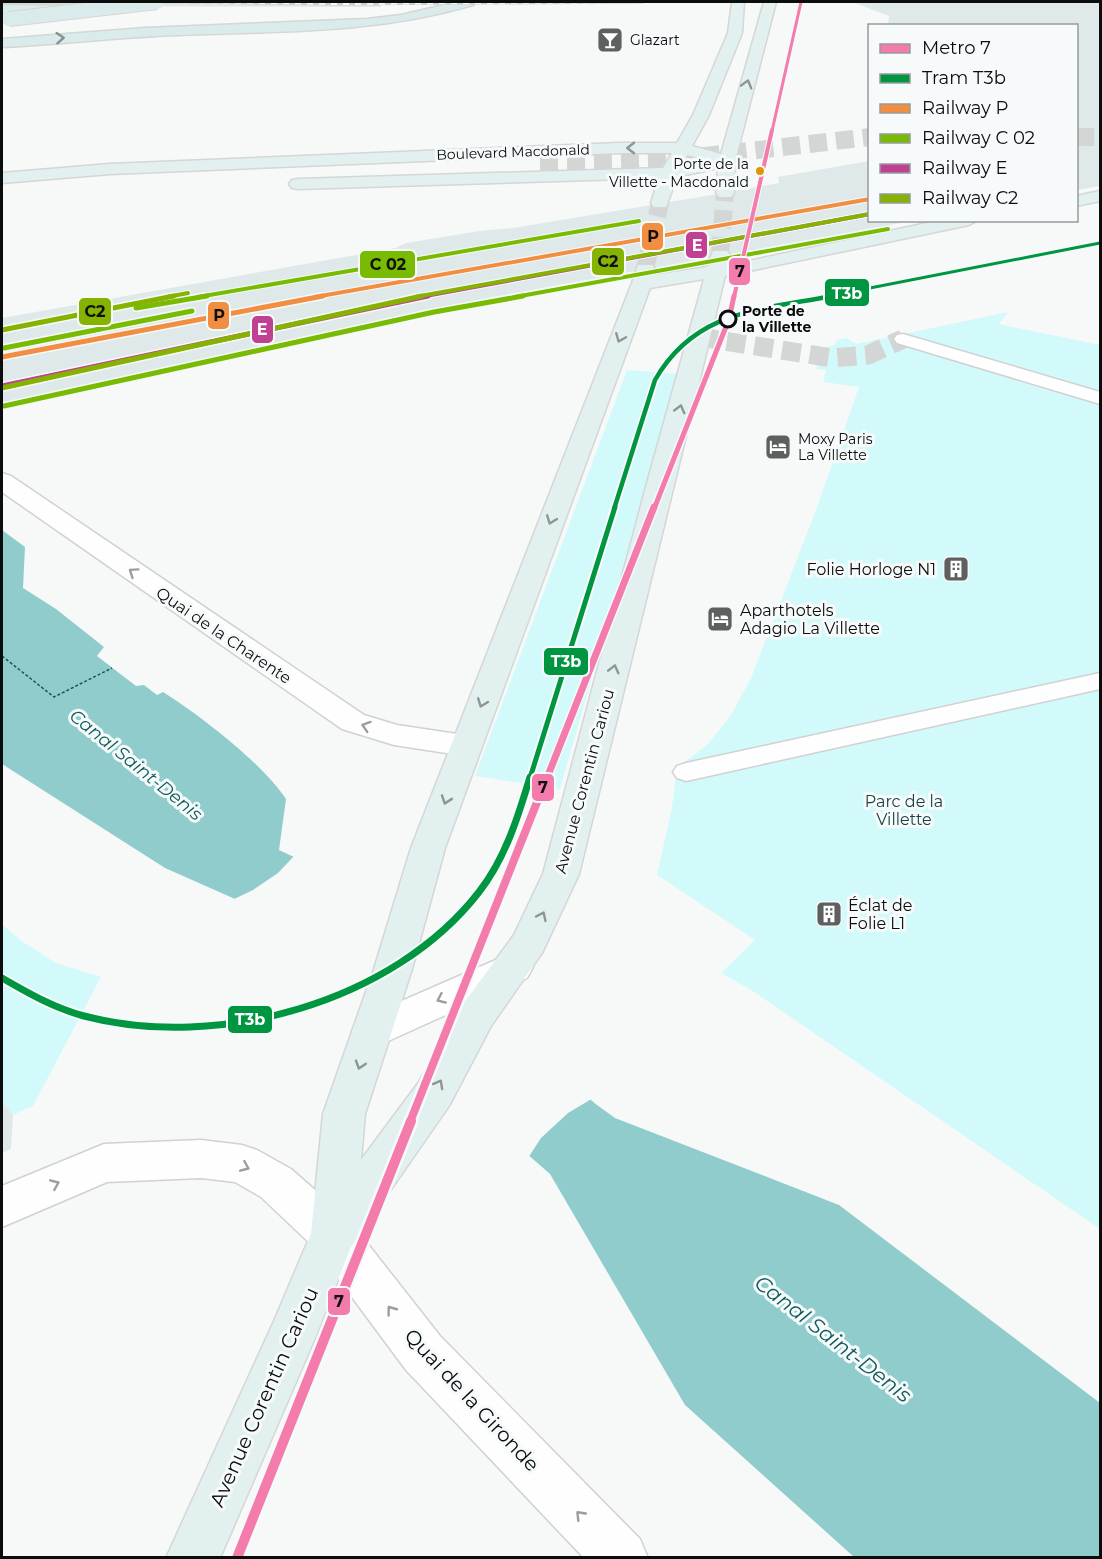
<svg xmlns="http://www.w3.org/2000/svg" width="1102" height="1559" font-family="Montserrat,sans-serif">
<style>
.built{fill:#e0e9e9}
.green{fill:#d3fafa}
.water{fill:#90cccc}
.pier{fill:#f7f9f9}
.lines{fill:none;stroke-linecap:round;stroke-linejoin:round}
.ferry{stroke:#105a5a;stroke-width:1.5;stroke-dasharray:3 2;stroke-linecap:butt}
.pedestrian-tunnel{stroke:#d4d5d5;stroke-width:19;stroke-dasharray:19 9;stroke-linecap:butt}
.primary-tunnel{stroke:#d4d5d5;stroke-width:18;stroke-dasharray:18 9;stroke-linecap:butt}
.pedestrian-casing{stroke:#d0d1d1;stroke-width:3}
.minor-casing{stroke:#d0d1d1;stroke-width:3}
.primary-casing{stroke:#d5d6d6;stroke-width:3}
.trunk-casing{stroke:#d5d6d6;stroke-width:3}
.pedestrian{fill:#fefefe;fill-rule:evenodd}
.minor{fill:#fefefe;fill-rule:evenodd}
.primary{fill:#e3f0f0;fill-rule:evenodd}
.trunk{fill:#daebeb;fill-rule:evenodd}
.rail-casing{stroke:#cccdcd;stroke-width:3}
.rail{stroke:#f6fafa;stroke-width:2;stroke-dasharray:6;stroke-linecap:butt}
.trunk-bridge-casing{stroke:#d5d6d6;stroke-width:16;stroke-linecap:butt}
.trunk-bridge{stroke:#daebeb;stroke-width:14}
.rail-1-far1-casing{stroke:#f6fafa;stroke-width:6}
.rail-1-casing{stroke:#f6fafa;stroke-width:8}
.rail-2-far1-casing{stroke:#f6fafa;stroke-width:6}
.rail-2-casing{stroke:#f6fafa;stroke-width:8}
.rail-3-far1-casing{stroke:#f6fafa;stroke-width:6}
.rail-3-casing{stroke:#f6fafa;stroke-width:8}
.rail-4-far1-casing{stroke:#f6fafa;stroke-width:6}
.rail-4-casing{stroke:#f6fafa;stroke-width:8}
.rail-1-far1{stroke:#f28e42;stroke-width:4}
.rail-1{stroke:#f28e42;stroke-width:5}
.rail-2-far1{stroke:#79bb02;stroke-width:4}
.rail-2{stroke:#79bb02;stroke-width:5}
.rail-3-far1{stroke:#c04191;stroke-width:4}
.rail-3{stroke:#c04191;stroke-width:5}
.rail-4-far1{stroke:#86b301;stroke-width:4}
.rail-4{stroke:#86b301;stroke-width:5}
.tram-1-far3-casing{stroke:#f6fafa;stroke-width:5}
.tram-1-far2-casing{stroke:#f6fafa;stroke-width:8}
.tram-1-far1-casing{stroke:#f6fafa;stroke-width:9}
.tram-1-casing{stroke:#f6fafa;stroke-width:11}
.tram-1-far3{stroke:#009641;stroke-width:3}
.tram-1-far2{stroke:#009641;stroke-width:4.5}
.tram-1-far1{stroke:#009641;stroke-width:5}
.tram-1{stroke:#009641;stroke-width:7}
.metro-1-far5-casing{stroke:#f6fafa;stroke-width:5}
.metro-1-far4-casing{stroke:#f6fafa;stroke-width:6}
.metro-1-far3-casing{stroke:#f6fafa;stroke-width:8}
.metro-1-far2-casing{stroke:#f6fafa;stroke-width:10}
.metro-1-far1-casing{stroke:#f6fafa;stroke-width:13}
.metro-1-casing{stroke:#f6fafa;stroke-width:15}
.metro-1-far5{stroke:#f37cac;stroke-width:3}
.metro-1-far4{stroke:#f37cac;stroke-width:4}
.metro-1-far3{stroke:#f37cac;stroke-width:5}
.metro-1-far2{stroke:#f37cac;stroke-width:7}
.metro-1-far1{stroke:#f37cac;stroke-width:8}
.metro-1{stroke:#f37cac;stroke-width:10}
.oneway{stroke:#879292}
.oneway2{stroke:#8d9595}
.oneway3{stroke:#9d9d9d}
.bus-dot{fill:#df9701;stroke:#f6fafa;stroke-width:2}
.stop-dot{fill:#f6fafa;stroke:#0b0c0c;stroke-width:3}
.labels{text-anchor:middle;stroke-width:6;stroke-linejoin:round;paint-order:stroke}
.far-poi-label{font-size:14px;fill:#0b0c0c;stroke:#f6fafa;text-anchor:start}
.far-street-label{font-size:14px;fill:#0b0c0c;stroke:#f6fafa}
.bus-label{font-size:14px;fill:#0b0c0c;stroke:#f6fafa;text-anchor:end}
.far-stop-label{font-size:14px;font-weight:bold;fill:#0b0c0c;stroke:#f6fafa;text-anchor:start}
.poi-label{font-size:16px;fill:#0b0c0c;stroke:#f6fafa;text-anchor:start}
.street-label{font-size:16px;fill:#0b0c0c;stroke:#f6fafa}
.park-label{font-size:16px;fill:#163f3f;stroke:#f6fafa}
.water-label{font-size:18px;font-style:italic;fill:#105a5a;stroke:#f6fafa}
.near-street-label{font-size:20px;fill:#0b0c0c;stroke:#f6fafa}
.near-water-label{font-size:21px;font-style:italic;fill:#105a5a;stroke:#f6fafa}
.line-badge{stroke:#f6fafa;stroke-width:2}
.badge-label{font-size:16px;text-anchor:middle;font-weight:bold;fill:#fff}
.pale-badge-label{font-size:16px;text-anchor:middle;font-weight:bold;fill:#111}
</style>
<rect width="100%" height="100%" fill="#f7f9f9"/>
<path class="built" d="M2,2H382L381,7L2,6Z
M852,2H1100V186L1077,190L1076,26L888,25L889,16Z
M869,161L870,220L912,221L488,298L2,409V318L395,248L406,243L479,231L513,228L718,194L779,183L778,177Z
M2,1101L13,1115L11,1149L2,1153Z"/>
<path class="green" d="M1008,312L999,324L1100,345V1229L754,992L721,973L755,940L657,875L672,807L677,768L708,744L731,715L751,678L816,510L859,387L823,382L826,370L816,369L821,349L835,345L837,340L847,338L856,344Z
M627,370L679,374L560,789L475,776Z
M2,924L23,942L56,963L101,977L33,1106L13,1115L2,1101Z"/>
<path class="water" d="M2,530L25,547L23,588L56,609L104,647L97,656L136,686L144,685L157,695L163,692C201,716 261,762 286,799L279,850L294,857L597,1105L615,1118L839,1205L1100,1403V1557H854L685,1405L550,1174L235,899L165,868L2,764Z"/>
<path class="pier" d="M296,854L593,1098L568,1113L541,1138L528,1158L232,900L253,890L278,873Z"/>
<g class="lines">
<path class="ferry" d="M2,656L54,697L112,668"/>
<path class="pedestrian-tunnel" d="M699,337L832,358L868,355L903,339"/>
<path class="primary-tunnel" d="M1076,137H1100
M540,163L679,159L870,137
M720,255L725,193
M645,269L660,203"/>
<defs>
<path id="pedestrian" d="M903,334L1100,392V404L897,343L894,339L897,335Z
M1100,673V689L686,781L677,778L673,772L677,766L686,763Z"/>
<path id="minor" d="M2,473L11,476L364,715L397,725L477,737L482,745L477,753L466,756L394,745L342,729L2,492Z
M514,952L527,956L533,967L527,978L386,1042L372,1047L358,1042L352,1031L358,1020Z
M201,1140L242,1145L257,1150L291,1169L349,1220L440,1336L640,1539L648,1558H584L406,1370L317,1250L261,1197L235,1182L201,1178L107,1182L2,1227V1186L104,1144Z"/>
<path id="primary" d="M732,2H744L742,33L709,115L692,146L721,154L764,2H776L735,161L734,193L731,197H719L716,193L718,168L677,177L666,207H654L651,203L659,178L298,189L292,188L289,184L292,180L298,179L663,168L672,153H619L110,174L2,183V173L110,164L619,143H677L693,115L728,33ZM687,155L706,160L682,165Z
M1100,191V201L1076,206V196Z
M941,220H978L969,225L725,276L579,874L542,953L491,1026L449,1106L351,1247L315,1338L220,1558H166L274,1321L311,1234L323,1114L374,969L411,848L632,283L638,265H652L655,269L654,275L707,267L713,251H727L730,255L728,264L753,260ZM704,279L647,483L543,874L514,935L463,1004L419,1082L361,1160L365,1114L412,969L445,848L650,288Z"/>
<path id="trunk" d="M457,2H475L473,5C373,34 282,31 179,35C120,37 61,44 2,47V39L145,28L367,19L401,15Z
M2,5L75,6L81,10L75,14L2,13Z"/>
</defs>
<use href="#pedestrian" class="pedestrian-casing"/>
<use href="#minor" class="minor-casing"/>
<use href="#primary" class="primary-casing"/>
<use href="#trunk" class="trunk-casing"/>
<use href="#pedestrian" class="pedestrian"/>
<use href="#minor" class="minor"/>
<use href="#primary" class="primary"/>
<use href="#trunk" class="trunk"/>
<defs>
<path id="rail" d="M2,2H182
M187,2L338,4L643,2"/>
</defs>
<use href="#rail" class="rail-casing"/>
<use href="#rail" class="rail"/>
<defs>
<path id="trunk-bridge" d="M9,19L157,2"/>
</defs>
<use href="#trunk-bridge" class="trunk-bridge-casing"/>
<use href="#trunk-bridge" class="trunk-bridge"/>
<defs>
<path id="rail-1-far1" d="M315,297L870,199"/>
<path id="rail-1" d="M2,357L323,296"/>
<path id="rail-2-far1" d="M198,297L639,221
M515,297L888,229"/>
<path id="rail-2" d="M136,308L207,296
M4,348L192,311
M4,406L434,312L523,296"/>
<path id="rail-3-far1" d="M420,297L870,214"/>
<path id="rail-3" d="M2,386L428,296"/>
<path id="rail-4-far1" d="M167,297L188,293
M415,297L870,214"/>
<path id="rail-4" d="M2,330L174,296
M2,388L422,296"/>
</defs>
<use href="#rail-1-far1" class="rail-1-far1-casing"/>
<use href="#rail-1" class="rail-1-casing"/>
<use href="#rail-2-far1" class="rail-2-far1-casing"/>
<use href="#rail-2" class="rail-2-casing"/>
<use href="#rail-3-far1" class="rail-3-far1-casing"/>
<use href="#rail-3" class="rail-3-casing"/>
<use href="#rail-4-far1" class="rail-4-far1-casing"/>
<use href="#rail-4" class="rail-4-casing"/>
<use href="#rail-1-far1" class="rail-1-far1"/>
<use href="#rail-1" class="rail-1"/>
<use href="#rail-2-far1" class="rail-2-far1"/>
<use href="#rail-2" class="rail-2"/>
<use href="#rail-3-far1" class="rail-3-far1"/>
<use href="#rail-3" class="rail-3"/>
<use href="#rail-4-far1" class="rail-4-far1"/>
<use href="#rail-4" class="rail-4"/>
<defs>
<path id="tram-1-far3" d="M824,297L1100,243"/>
<path id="tram-1-far2" d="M614,509L655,380C695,310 760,310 832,296"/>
<path id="tram-1-far1" d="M530,778L615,507"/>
<path id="tram-1" d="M2,978C28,993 54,1008 84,1016C217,1051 393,1003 479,892C505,859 518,817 530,777"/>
</defs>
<use href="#tram-1-far3" class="tram-1-far3-casing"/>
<use href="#tram-1-far2" class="tram-1-far2-casing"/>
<use href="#tram-1-far1" class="tram-1-far1-casing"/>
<use href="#tram-1" class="tram-1-casing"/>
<use href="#tram-1-far3" class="tram-1-far3"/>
<use href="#tram-1-far2" class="tram-1-far2"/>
<use href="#tram-1-far1" class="tram-1-far1"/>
<use href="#tram-1" class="tram-1"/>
<defs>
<path id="metro-1-far5" d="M772,131L801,2"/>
<path id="metro-1-far4" d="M734,297L772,130"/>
<path id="metro-1-far3" d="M654,509L729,319L734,296"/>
<path id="metro-1-far2" d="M547,778L654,507"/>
<path id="metro-1-far1" d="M410,1122L547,777"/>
<path id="metro-1" d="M237,1558L411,1121"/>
</defs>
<use href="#metro-1-far5" class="metro-1-far5-casing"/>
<use href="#metro-1-far4" class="metro-1-far4-casing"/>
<use href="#metro-1-far3" class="metro-1-far3-casing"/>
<use href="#metro-1-far2" class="metro-1-far2-casing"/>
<use href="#metro-1-far1" class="metro-1-far1-casing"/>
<use href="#metro-1" class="metro-1-casing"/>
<use href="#metro-1-far5" class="metro-1-far5"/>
<use href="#metro-1-far4" class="metro-1-far4"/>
<use href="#metro-1-far3" class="metro-1-far3"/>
<use href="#metro-1-far2" class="metro-1-far2"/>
<use href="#metro-1-far1" class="metro-1-far1"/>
<use href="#metro-1" class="metro-1"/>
</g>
<defs><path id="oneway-chevron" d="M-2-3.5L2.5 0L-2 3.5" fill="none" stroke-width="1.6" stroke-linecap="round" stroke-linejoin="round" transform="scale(1.5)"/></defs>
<use class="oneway" href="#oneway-chevron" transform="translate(60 38) rotate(-4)"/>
<g class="oneway2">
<use href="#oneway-chevron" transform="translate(747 84) rotate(-74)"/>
<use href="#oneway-chevron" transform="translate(631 148) rotate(180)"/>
<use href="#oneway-chevron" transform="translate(620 338) rotate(112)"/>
<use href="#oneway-chevron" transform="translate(680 409) rotate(-75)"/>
<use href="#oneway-chevron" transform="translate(551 520) rotate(111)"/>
<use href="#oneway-chevron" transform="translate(614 669) rotate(-76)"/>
<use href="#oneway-chevron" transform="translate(482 703) rotate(111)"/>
<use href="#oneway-chevron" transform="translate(446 800) rotate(109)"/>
<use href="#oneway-chevron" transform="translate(542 916) rotate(-65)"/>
<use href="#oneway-chevron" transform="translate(360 1065) rotate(108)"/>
<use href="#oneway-chevron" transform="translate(439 1084) rotate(-61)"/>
</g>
<g class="oneway3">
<use href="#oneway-chevron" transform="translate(133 572) rotate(-145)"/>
<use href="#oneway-chevron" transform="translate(366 726) rotate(-162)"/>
<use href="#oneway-chevron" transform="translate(441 999) rotate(156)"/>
<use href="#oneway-chevron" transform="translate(245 1167) rotate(23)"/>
<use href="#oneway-chevron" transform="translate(55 1184) rotate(-23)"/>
<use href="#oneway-chevron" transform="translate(391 1310) rotate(-127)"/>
<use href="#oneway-chevron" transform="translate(580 1515) rotate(-134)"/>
</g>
<defs>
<symbol id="bar-square" viewBox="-11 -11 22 22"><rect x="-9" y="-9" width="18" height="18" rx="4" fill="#5e5f5f" stroke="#f6fafa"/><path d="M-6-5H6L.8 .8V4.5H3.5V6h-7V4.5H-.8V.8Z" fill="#fff"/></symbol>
<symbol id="hotel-square" viewBox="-11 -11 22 22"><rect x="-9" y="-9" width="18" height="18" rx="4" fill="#5e5f5f" stroke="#f6fafa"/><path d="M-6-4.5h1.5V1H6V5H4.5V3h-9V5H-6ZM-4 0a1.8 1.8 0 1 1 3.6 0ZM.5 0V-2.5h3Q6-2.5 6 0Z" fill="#fff"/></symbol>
<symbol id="building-square" viewBox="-11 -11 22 22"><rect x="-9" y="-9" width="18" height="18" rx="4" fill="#5e5f5f" stroke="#f6fafa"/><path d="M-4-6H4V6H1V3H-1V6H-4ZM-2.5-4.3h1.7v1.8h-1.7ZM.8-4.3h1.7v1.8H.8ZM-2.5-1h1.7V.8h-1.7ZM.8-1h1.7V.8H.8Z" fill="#fff"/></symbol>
</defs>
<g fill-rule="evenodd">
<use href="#bar-square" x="595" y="25" width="30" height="30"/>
<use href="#hotel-square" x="763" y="432" width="30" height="30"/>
<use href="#building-square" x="941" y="554" width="30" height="30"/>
<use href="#hotel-square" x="705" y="604" width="30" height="30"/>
<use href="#building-square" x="814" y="899" width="30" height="30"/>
</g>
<circle class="bus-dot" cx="760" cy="171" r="5"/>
<circle class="stop-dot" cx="728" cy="319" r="8"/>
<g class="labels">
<g class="far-poi-label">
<text x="630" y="45">Glazart</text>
<text x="798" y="444">Moxy Paris<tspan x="798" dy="16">La Villette</tspan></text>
</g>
<g class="far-street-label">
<text transform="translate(513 152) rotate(-2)" y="5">Boulevard Macdonald</text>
</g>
<g class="bus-label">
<text x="749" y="169">Porte de la<tspan x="749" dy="18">Villette - Macdonald</tspan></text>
</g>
<g class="far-stop-label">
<text x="742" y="316">Porte de<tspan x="742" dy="16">la Villette</tspan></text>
</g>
<g class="poi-label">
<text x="936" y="575" text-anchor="end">Folie Horloge N1</text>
<text x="740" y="616">Aparthotels<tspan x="740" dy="18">Adagio La Villette</tspan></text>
<text x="848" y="911">Éclat de<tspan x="848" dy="18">Folie L1</tspan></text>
</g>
<g class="street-label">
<text transform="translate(224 635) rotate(34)" y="6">Quai de la Charente</text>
<text transform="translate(584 781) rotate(-75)" y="6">Avenue Corentin Cariou</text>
</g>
<g class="park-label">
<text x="904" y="807">Parc de la<tspan x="904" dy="18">Villette</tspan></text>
</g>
<g class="water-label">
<text transform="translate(136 765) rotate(39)" y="6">Canal Saint-Denis</text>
</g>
<g class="near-street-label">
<text transform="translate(264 1397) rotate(-66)" y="7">Avenue Corentin Cariou</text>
<text transform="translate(472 1400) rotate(47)" y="7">Quai de la Gironde</text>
</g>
<g class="near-water-label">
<text transform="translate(833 1339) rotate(38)" y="7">Canal Saint-Denis</text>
</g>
</g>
<g class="line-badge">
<rect x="641" y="222" width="23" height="29" rx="6" fill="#f28e42"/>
<rect x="685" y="231" width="23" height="28" rx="6" fill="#c04191"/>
<rect x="591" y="247" width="34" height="29" rx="6" fill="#86b301"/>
<rect x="359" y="250" width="57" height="29" rx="6" fill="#79bb02"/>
<rect x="728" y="257" width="23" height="29" rx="6" fill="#f37cac"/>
<rect x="824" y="278" width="46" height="29" rx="6" fill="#009641"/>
<rect x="78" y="297" width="34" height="29" rx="6" fill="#86b301"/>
<rect x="207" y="301" width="23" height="29" rx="6" fill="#f28e42"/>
<rect x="251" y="315" width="23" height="29" rx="6" fill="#c04191"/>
<rect x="543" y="647" width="46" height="29" rx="6" fill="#009641"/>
<rect x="531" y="773" width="24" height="29" rx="6" fill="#f37cac"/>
<rect x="227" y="1005" width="46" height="29" rx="6" fill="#009641"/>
<rect x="327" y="1287" width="24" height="29" rx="6" fill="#f37cac"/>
</g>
<g class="badge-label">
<text x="697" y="251">E</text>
<text x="847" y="299">T3b</text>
<text x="262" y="335">E</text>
<text x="566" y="667">T3b</text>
<text x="250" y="1025">T3b</text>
</g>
<g class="pale-badge-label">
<text x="653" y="242">P</text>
<text x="608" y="267">C2</text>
<text x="388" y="270">C 02</text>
<text x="740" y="277">7</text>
<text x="95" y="317">C2</text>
<text x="219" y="321">P</text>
<text x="543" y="793">7</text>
<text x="339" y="1307">7</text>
</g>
<rect width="1102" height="1559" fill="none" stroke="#0b0c0c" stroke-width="6"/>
<rect x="868" y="24" width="210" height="198" fill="#f6fafa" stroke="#989b9b" stroke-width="1.5"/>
<rect x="880" y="44" width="30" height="9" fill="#f37cac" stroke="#989b9b" stroke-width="1.5"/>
<text x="922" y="54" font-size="18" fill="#0b0c0c">Metro 7</text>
<rect x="880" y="74" width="30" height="9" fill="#009641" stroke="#989b9b" stroke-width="1.5"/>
<text x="922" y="84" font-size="18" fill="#0b0c0c">Tram T3b</text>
<rect x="880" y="104" width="30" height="9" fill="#f28e42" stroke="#989b9b" stroke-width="1.5"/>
<text x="922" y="114" font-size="18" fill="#0b0c0c">Railway P</text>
<rect x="880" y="134" width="30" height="9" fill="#79bb02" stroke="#989b9b" stroke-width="1.5"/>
<text x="922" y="144" font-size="18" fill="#0b0c0c">Railway C 02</text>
<rect x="880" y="164" width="30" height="9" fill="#c04191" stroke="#989b9b" stroke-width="1.5"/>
<text x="922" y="174" font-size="18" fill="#0b0c0c">Railway E</text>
<rect x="880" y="194" width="30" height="9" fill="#86b301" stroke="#989b9b" stroke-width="1.5"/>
<text x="922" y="204" font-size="18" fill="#0b0c0c">Railway C2</text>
</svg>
